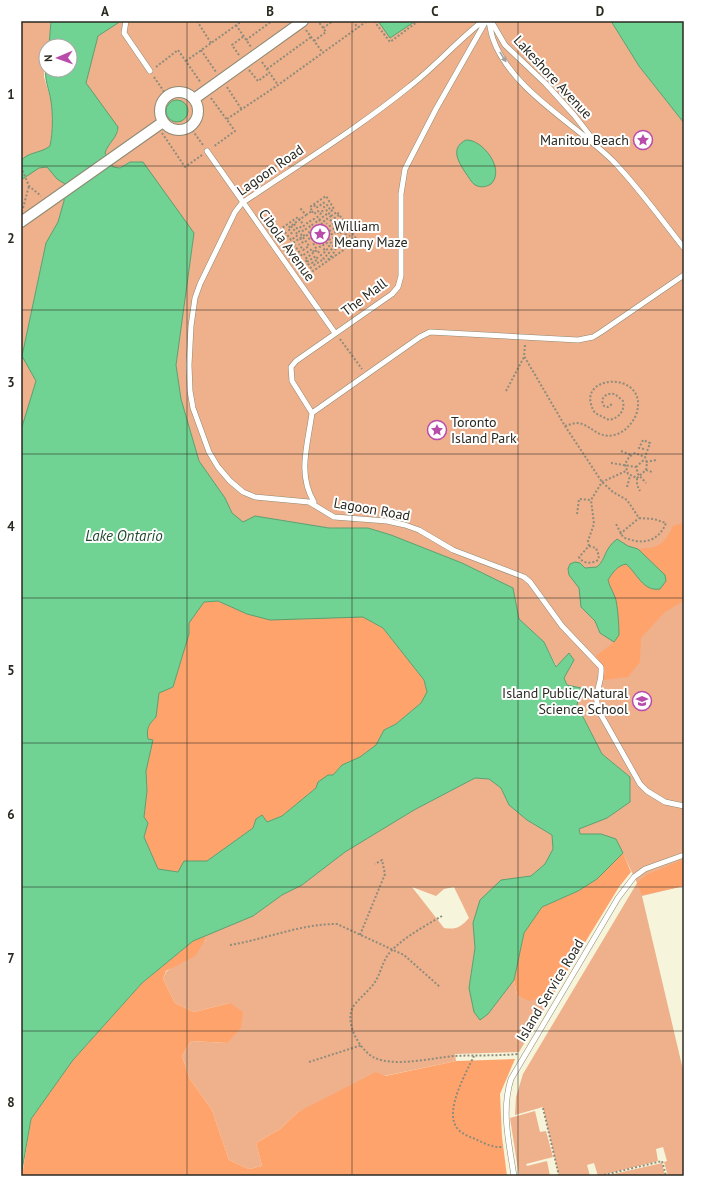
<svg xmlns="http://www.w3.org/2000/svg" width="705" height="1197" font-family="'PT Sans',sans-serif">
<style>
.green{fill:#efb08c;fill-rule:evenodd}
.forest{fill:#ffa36d}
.water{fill:#70d293;stroke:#5b9f70;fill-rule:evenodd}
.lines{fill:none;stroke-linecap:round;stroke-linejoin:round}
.lane-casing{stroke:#8d8a73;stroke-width:6}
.street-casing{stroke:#8d8a73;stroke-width:12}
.path{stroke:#8e8c7b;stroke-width:2;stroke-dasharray:2 2;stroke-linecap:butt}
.lane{stroke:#fff;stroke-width:5}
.street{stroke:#fff;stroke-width:10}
.oneway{fill:#9f9f9b}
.grid{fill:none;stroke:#2a2920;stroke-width:1;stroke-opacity:0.55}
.labels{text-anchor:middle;stroke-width:4;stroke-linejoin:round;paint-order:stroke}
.street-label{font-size:14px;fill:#2a2920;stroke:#fff}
.poi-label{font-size:14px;fill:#2a2920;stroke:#fff;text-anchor:end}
.water-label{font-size:15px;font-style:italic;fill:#224a31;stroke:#fff}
.neatline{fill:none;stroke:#2a2920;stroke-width:1.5}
.grid-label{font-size:13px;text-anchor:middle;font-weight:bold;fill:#2a2920}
</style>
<rect width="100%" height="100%" fill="#f6f4da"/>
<path class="green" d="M21,21H51L49,46H46L44,77L51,100L53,124L50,146L57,179L65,183L64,201L58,222L46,243L22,355L36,381L22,430Z
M121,21H611L639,66L684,123V886L642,896L684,1074V1176H668L664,1162L667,1161L663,1147L656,1149L658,1161L598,1176L594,1163L587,1165L590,1176H559L543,1107L515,1115L516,1097L523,1074L637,883L616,839L601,834H580L579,829L607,818L630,802V777L602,754L564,678L574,660L569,653L557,667L544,642L519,619L513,588L462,563L391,535L368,528H329L255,516L243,523L232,513L225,498L199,461L181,399L176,365L194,233L130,162L119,168L113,167L105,153C108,144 115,139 118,130L86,83L98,36Z
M475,778L489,779L501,788L509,805L527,820L552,835L553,849L545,864L531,876L501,880L473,923L475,948L469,988L488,1014L514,980L517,995L546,996L562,980L519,1052L455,1054L456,1061L384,1076L298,1112L280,1129L256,1143L262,1166L249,1169L229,1160L212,1110L190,1079L182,1056L191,1041L227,1043L230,1003L194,1012L175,1003L163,979L166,972L206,940L204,936L253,916L282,895L302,885L345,852L414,810ZM412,887L436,896L444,889L454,887L469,918C461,927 456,930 444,928Z
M535,1111L540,1132L546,1131L553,1157L526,1164L527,1166L547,1161L550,1176H519L510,1118Z
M662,1163L665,1176H605Z"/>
<path class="forest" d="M684,518V605L682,602L665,612L641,638L640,662L628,677L603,680L605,670L596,656L614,642L615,599L610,591L608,579L620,565L626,564C637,573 643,592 660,589L665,575L638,549C659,548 664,545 673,526L682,523Z
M218,601L247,614L363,617L383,628L424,680L427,692L421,703L396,724L384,730L376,745L360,757L342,765L333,775L318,782L316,788L282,816L267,822L262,815L256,819L253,828L207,861H184L178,872L158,869L144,837L148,823L144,817L147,791L146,771L153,740L148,739C146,728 149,724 156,717L159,692L173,687L189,634V623L204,602Z
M623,853L631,872L619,887L562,980L546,996L529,1001L517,995L514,980L524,933L542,907L578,891L597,879Z
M684,859V886L642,895L637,883L646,875Z
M204,936L206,939L195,956L166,971L163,979L175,1003L194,1012L230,1003L243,1012L241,1028L227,1043L191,1041L182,1056L190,1079L212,1110L229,1160L249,1169L262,1166L256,1143L280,1129L298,1112L376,1072L385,1076L456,1061L515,1059L500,1094L502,1137L507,1176H22L31,1119L73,1060L142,983L193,941Z"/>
<path class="water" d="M51,21H121L98,36L86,83L118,127C118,137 108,143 105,153L113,167L120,168L130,162H143L194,233L176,365L181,399L199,461L225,498L232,513L243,522L255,516L329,528H368L391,535L462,563L513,588L519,619L544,642L556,667L569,653L574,660L564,678L567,685L581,688L577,705L602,754L630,777V802L607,818L579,829L580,834H601L616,839L623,853L597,879L578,891L542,907L524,933L514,980L488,1014L480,1020L474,1012L469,988L475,948L473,923L480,900L501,880L531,876L545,864L553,849L552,835L527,820L509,805L501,788L489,779L475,778L414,810L345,852L302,885L282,895L253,916L193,941L142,983L73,1060L31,1119L21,1176V430L36,381L22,356L46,243L58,222L64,201L65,184L57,179L47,167L39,168L21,180V161C27,152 42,153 50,146C53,131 53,115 51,101C49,88 44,80 46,67V70H70V46H49ZM218,601L247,614L270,620L363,617L383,628L424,680L427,692L421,703L396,724L384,730L376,745L360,757L342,765L333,775H328L318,782L316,788L282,816L267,822L262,815L256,819L253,828L207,861H184L178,872L158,869L144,837L148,823L144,817L147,791L146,771L153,740L148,739C146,728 149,724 156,717L159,693L173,687L189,634V623L204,602Z
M378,21H413L414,22L390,38Z
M611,21H684V123L639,66Z
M166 111a11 11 0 1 1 22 0a11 11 0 1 1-22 0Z
M466,140C482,139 506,169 491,184C486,187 481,188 475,185C471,182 468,176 465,172C458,161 450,148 466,140Z
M617,539L628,546L638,549L665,575L666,581L660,589C643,592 637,573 626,564C617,566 613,572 608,580C610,588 614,593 616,600C618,611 619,624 619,635L614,642L600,633L595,621L581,607L579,588L569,575L568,569L570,564L575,562L580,563L585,568L597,567C607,558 603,550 617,539Z"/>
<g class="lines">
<defs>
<path id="lane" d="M126,21L124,33L150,71
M483,21C457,41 436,66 410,86C357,129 298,165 242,203L235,212L200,284L195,298L191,326L189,365L190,391L193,408L209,452L218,467L230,481L243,492L255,497L309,502L334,517L387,521L405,525L419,530L453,550L524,577L530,582L562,626L601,667C603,688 591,690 600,713L640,784L647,791L665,802L684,806
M489,21C490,27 491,33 493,39C511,90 576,124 613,161C639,188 661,219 684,248
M491,21L505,45L546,84L574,115L595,142
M207,151L335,333
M312,413L420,337L430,332L578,340L593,337L601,332L684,275
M314,502C297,474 308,444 312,413L292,381L291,367L296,361L392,294L398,287L401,276V194L405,169L436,109L486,21
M514,1176C509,1143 501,1111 511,1079L618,898L634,877L645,869L684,855"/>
<path id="street" d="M160 111a19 19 0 1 1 38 0a19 19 0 1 1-38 0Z
M194,99L303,21
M21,222L163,122"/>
</defs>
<use href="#lane" class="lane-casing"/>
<use href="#street" class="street-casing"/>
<path class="path" d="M197,21L211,43
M353,21L358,28
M374,21L390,42L417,22L416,21
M236,25L251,47
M323,28L333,21
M306,30L323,53
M246,40L272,21
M314,41L326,32L318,21
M201,50L216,72
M239,55L232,45L244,36
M186,61L242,21
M262,62L278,85
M156,67L178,50L201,83
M267,69L311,37
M249,70L258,81L269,73
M154,77L167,96
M227,87L242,110
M211,98L235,131L213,147
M227,119L278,85L367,21
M190,127L203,145
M162,133L185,167L202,155
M21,167L29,186L41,196
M314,205L316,208L325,202
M23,208L29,186
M312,211L314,214L318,211L320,214L323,212L321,209
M306,215L312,211L310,207L326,196L334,209L331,211L327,205L324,207L331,216L324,221L327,224
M339,215L333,219L338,226L328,232L330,235L337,231L339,234L345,230L341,223
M317,216L325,229L333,224L329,218
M331,216L337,212L344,221L341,223L339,220
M319,220L328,213
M294,224L309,246L303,250L299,244
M313,224L310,227L307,223L314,219L319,225L321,223
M291,226L298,235L291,240L282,228L298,217L306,229L303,231L299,225
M339,229L346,224L353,234L349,236
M292,234L288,228L306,215L300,208
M320,234L324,240
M300,238L304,245
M327,238L319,244L320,247L327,243L336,256
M316,241L313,243L317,250L305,259L313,271L345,249L342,245L339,247L335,241L332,244
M337,244L344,240L348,246L357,240L355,237L349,241L344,235
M336,250L329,240L336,236L338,239L351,231
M314,252L312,249L302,256L293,243L306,234L310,240L313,238L309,232L316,227
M329,260L323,250L326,248L332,258
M307,262L316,256L318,259L312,263L314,265L324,259L317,250
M340,339L362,369
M525,345L524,356L565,426L602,482L613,492L627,500L639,518L654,519L666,523C658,543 641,545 623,537L616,524
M506,391L524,357
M565,426C569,425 573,423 577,423C591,424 597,439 614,435C624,433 632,424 636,415C652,369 570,373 595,413L609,420C619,418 625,411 623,401L615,394C609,393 603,395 602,401L604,406L608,407L612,404
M644,449L639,448L643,440L650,443L645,457
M621,451L631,455
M646,462L656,460
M611,463L636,467L638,474L646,483
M636,467L645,459
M646,470L652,472
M637,478L646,470L647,463L645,457L635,453L629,457L625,464L628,474L637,478V485L640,491
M627,487L630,476
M577,514L579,499L591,500L602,482L626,471
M620,534L639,518
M589,546L596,548L599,556L598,560C591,564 583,564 579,557Z
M589,546L588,541L594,524L591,500
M442,916C425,926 406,936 392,950C382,960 382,971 375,982C369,991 359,998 353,1007C344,1023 360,1051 375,1058C396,1067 432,1058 454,1056C475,1055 496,1056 518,1054
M360,935L385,874L382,860L375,864
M230,945C266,939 300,924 337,924L404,955L440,987
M474,1056C466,1073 444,1111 457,1128C461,1133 467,1136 473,1138C482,1142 492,1148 502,1147
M309,1062L362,1045
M543,1108L559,1176
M600,1176L662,1161L666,1176"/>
<use href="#lane" class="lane"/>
<use href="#street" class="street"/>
</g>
<defs><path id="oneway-solid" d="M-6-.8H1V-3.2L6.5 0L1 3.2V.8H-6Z"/></defs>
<use class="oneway" href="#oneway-solid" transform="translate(503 57) rotate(58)"/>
<path class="grid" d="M187,21V1176M352,21V1176M518,21V1176M21,166H684M21,310H684M21,454H684M21,598H684M21,743H684M21,887H684M21,1031H684"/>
<defs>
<symbol id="sight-ring" viewBox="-11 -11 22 22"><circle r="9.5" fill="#fff" stroke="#b94cab" stroke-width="1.5"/><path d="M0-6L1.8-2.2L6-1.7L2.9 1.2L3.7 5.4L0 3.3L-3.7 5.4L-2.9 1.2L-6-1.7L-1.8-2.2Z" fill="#b94cab"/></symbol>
<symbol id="school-ring" viewBox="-11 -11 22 22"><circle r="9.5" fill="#fff" stroke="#b94cab" stroke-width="1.5"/><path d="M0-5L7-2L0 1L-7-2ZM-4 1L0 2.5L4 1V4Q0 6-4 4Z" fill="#b94cab"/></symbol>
</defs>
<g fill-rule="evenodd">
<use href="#sight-ring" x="632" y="129" width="22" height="22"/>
<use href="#sight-ring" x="309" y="223" width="22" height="22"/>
<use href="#sight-ring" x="426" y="419" width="22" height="22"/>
<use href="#school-ring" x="631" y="690" width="22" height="22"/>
</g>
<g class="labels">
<g class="street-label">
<text transform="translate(553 77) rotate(47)" y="5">Lakeshore Avenue</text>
<text transform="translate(270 170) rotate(-35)" y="5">Lagoon Road</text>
<text transform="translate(287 245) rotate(54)" y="5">Cibola Avenue</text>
<text transform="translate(364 297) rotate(-37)" y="5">The Mall</text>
<text transform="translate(372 509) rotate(10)" y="5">Lagoon Road</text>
<text transform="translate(550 990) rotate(-59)" y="5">Island Service Road</text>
</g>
<g class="poi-label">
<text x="629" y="145">Manitou Beach</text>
<text x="334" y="231" text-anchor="start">William<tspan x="334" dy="16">Meany Maze</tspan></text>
<text x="451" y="427" text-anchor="start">Toronto<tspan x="451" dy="16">Island Park</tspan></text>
<text x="628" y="698">Island Public/Natural<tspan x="628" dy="16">Science School</tspan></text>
</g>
<g class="water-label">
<text x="124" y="541">Lake Ontario</text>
</g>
</g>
<rect width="705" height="1197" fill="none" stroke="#ffffff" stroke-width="44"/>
<g transform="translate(58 58) rotate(268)"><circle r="19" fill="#ffffff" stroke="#aaa9a6"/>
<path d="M0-3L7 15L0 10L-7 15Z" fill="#b94cab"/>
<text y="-6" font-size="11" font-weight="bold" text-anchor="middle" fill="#2a2920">N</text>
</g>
<rect x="22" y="22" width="661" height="1153" class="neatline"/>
<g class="grid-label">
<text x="105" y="16">A</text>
<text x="270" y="16">B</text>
<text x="435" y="16">C</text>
<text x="600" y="16">D</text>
<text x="11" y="99">1</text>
<text x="11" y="243">2</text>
<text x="11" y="387">3</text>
<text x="11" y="531">4</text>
<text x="11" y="675">5</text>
<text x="11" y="819">6</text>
<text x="11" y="963">7</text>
<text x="11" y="1107">8</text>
</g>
</svg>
